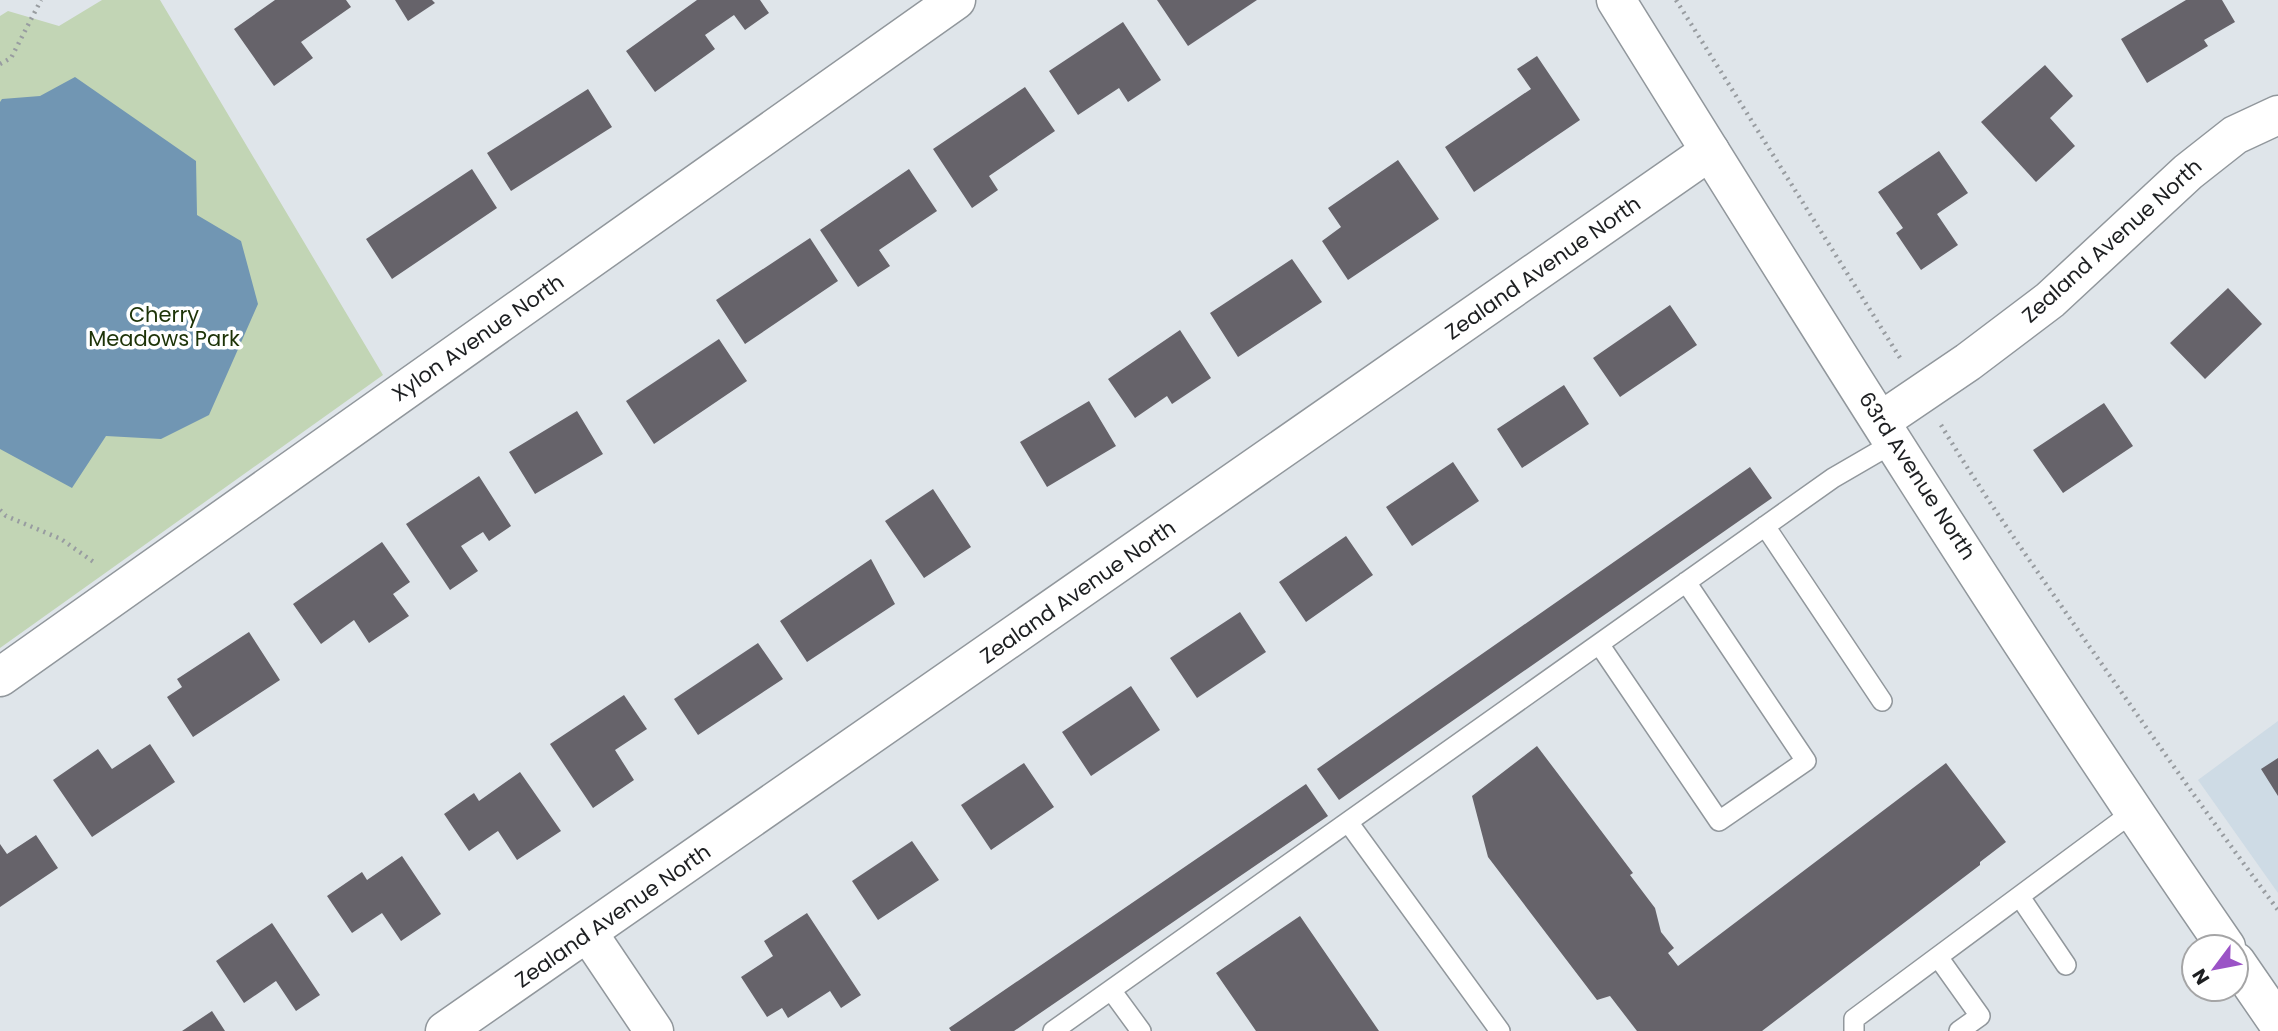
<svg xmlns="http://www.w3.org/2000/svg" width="2278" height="1031" font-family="Poppins,sans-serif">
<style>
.built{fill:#cedbe5}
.green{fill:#c2d5b5}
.water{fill:#7196b3}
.building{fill:#66636a}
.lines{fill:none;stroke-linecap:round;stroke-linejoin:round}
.lane-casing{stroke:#91979c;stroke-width:22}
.street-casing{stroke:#91979c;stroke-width:41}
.secondary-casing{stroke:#91979c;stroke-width:41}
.path{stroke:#989ca0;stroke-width:4.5;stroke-dasharray:2 5;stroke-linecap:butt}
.lane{stroke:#fff;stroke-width:19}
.street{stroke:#fff;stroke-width:38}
.secondary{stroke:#fff;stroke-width:38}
.labels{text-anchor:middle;stroke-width:7;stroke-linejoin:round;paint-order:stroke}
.street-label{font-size:21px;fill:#1d1f21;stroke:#fff}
.park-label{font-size:21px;fill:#1d3307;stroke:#fff}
</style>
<rect width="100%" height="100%" fill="#dfe5ea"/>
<path class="built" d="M2278,721V893L2198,780Z"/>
<path class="green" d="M102,0H160L383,375L0,648V16L8,11L59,26Z"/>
<path class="water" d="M75,77L196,161L197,215L241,241L258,304L209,415L161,439L106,436L72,488L0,449V102L2,99L40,96Z"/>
<path class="building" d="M275,0H346L351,7L301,42L313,58L274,86L234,29Z
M395,0H432L435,3L408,21Z
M697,0H760L769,13L745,30L734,15L705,35L715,49L655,92L626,51Z
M1157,0H1257L1188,46Z
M2186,0H2222L2235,22L2204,40L2208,46L2147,83L2121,39Z
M1123,22L1161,80L1128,102L1119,88L1078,115L1049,71Z
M1537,56L1580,120L1474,192L1445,147L1531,89L1517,69Z
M2045,65L2073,96L2050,118L2075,146L2036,182L1981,122Z
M1025,87L1055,131L989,176L998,190L972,208L933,149Z
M588,89L612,127L511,191L487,153Z
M1939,151L1968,193L1937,214L1958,245L1921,270L1896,233L1903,228L1878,192Z
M1398,160L1439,219L1348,280L1322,241L1341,227L1328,208Z
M472,169L497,208L392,279L366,239Z
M909,169L937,211L879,250L890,266L858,287L820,230Z
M810,238L838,281L745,344L716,300Z
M1292,259L1322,302L1238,357L1210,313Z
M2228,288L2262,324L2205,379L2170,343Z
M1670,305L1697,345L1620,397L1593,358Z
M1180,330L1211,378L1172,404L1167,396L1135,418L1108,379Z
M719,339L747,381L654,444L626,401Z
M1564,385L1589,424L1522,468L1497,429Z
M1089,401L1116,446L1047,487L1020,442Z
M2104,403L2133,446L2063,493L2033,450Z
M577,411L603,454L535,494L509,452Z
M1453,462L1479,501L1412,546L1386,507Z
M1750,467L1772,498L1339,800L1317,769Z
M479,476L511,526L489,541L483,532L461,546L478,571L450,590L406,524Z
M933,489L971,547L924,578L885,521Z
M1346,536L1373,575L1306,622L1279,582Z
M382,542L410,582L393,594L409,616L369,643L354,620L321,644L293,604Z
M871,559L895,604L807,662L780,621Z
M1240,612L1266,652L1197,698L1170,658Z
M249,632L280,680L193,737L167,697L182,687L177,679Z
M758,643L783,679L698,735L674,699Z
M1131,686L1160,730L1091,776L1062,732Z
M624,695L647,729L615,750L634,780L593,808L550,744Z
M150,744L175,782L92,837L53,780L98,749L112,769Z
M1537,746L1633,873L1630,875L1655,908L1661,932L1674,948L1668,953L1678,966L1946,763L2006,842L1980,862V865L1762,1031H1637L1610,996L1597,1000L1488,857L1472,796Z
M2278,758V796L2261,769Z
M1024,763L1054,807L991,850L961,805Z
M520,772L561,831L517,860L498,831L469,851L444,814L474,793L479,801Z
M1306,784L1328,816L1014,1031H951L949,1028Z
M36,835L58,868L0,907V844L7,854Z
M912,841L939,880L878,920L852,881Z
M402,856L441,914L401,941L382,913L352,933L327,896L362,872L367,880Z
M807,913L861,995L841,1008L830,991L788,1018L782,1008L767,1017L741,977L773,956L764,941Z
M1300,916L1379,1031H1256L1216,973Z
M272,923L320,995L296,1011L276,981L244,1003L216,961Z
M212,1011L225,1031H182Z"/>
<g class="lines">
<defs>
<path id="lane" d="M1765,526L1882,701
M1599,644L1719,821L1806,761L1686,582
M1348,822L1500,1031
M2020,897L2066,965
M1938,957L1980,1016L1959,1031
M1111,990L1141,1031
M1053,1031L1833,478L1895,442
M1854,1031V1019L2133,812"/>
<path id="street" d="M1881,421L1968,362L2050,300L2188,172L2235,135L2278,115
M0,677L956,0
M588,933L654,1031
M445,1031L1710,151"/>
<path id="secondary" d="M1616,0C1814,319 2013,638 2226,947
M2236,962L2278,1023"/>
</defs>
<use href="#lane" class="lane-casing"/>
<use href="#street" class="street-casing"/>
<use href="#secondary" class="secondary-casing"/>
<path class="path" d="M1676,0L1902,361
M0,64L11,58L41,0
M1941,425C1984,497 2033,565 2080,633C2145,726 2210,819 2278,910
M0,510L6,516L61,539L95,563"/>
<use href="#lane" class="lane"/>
<use href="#street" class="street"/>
<use href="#secondary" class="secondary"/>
</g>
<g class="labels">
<g class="street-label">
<text transform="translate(2112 241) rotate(-42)" y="7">Zealand Avenue North</text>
<text transform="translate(1543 268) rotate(-35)" y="7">Zealand Avenue North</text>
<text transform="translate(478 338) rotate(-35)" y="7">Xylon Avenue North</text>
<text transform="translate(1917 476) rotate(57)" y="7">63rd Avenue North</text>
<text transform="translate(1078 592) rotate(-35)" y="7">Zealand Avenue North</text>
<text transform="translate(613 916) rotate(-35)" y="7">Zealand Avenue North</text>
</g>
<g class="park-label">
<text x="164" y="322">Cherry<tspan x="164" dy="24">Meadows Park</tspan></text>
</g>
</g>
<g transform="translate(2215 968) rotate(238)"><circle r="33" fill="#ffffff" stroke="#a5a5a6" stroke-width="2"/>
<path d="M0-5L12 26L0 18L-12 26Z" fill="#9b53c6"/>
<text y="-10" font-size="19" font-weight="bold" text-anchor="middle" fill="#1d1f21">N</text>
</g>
</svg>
